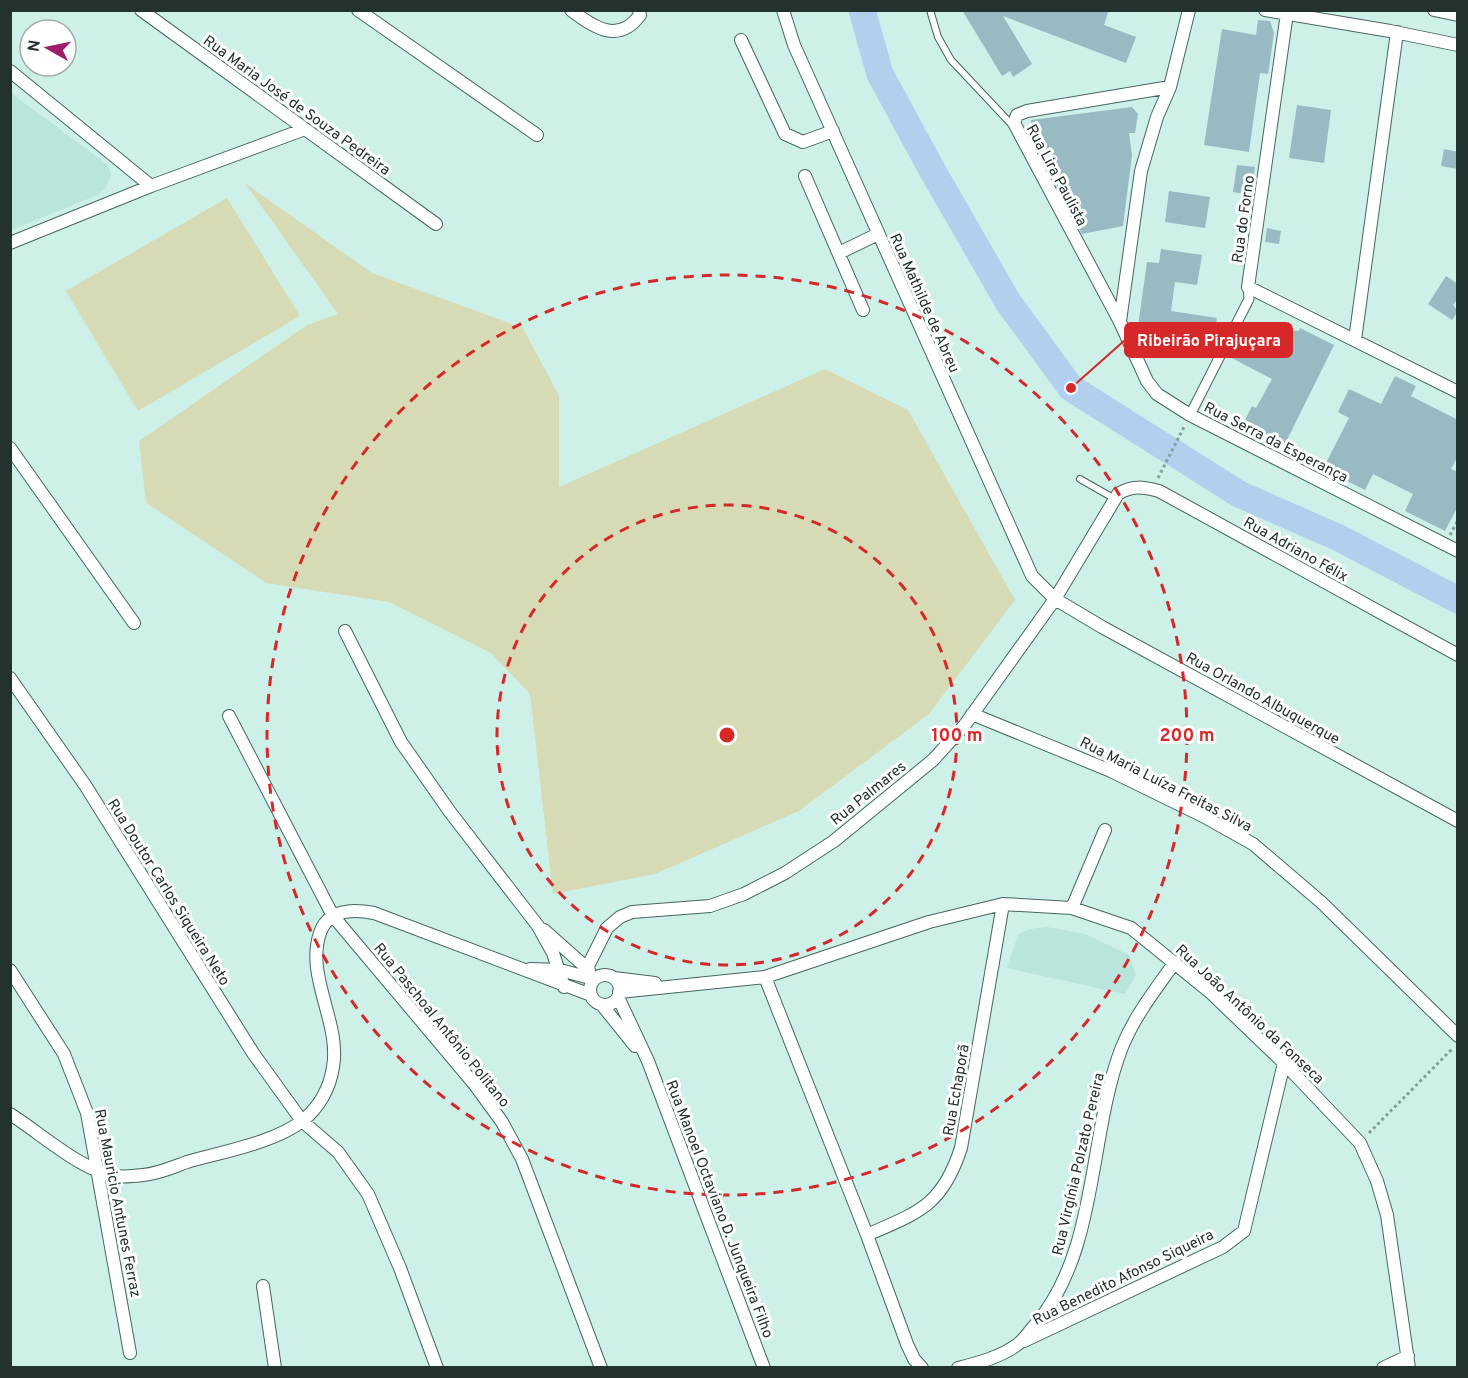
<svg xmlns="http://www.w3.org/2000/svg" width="1468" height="1378" font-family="Overpass,sans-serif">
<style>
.built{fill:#b9e5dc}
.green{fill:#d6dbb5}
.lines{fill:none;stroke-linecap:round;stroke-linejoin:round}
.river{stroke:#b2d0ee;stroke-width:27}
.building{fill:#98bac2}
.service-casing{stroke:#476660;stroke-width:8}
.pedestrian-casing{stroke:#476660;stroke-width:11}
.minor-casing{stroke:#476660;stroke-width:14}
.path{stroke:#86a09b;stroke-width:3;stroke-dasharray:3 3;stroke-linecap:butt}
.service{stroke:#fff;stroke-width:6}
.pedestrian{stroke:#fff;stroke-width:9}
.minor{stroke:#fff;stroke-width:12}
.ring{fill:none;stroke:#d62828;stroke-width:3;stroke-dasharray:10 8}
.labels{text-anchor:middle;stroke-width:6;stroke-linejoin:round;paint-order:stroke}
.street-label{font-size:15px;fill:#24322f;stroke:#fff}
.centre{fill:#d62828;stroke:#fff;stroke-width:3}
.ring-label{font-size:18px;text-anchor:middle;font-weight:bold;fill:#d62828;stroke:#fff;stroke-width:6;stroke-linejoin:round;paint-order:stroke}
.leader{fill:none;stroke:#d62828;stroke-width:2}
.callout-dot{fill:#d62828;stroke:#fff;stroke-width:2}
.callout{fill:#d62828;stroke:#d62828;stroke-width:2}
.callout-label{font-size:16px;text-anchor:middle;font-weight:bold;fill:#fff}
</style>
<rect width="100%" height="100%" fill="#cdf0e9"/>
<path class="built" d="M11,93L108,165L111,175L106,188L98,195L11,230Z
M1047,927L1085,934L1129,955L1136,975L1125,994L1007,968L1018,935L1029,929Z"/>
<path class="green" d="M245,183L372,273L523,328L559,396V487L825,369L908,410L1015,600L929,714L799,811L655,874L553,894L530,694L491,653L389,602L266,583L146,503L139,441L307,325L338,314Z
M227,198L300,316L138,411L66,291Z"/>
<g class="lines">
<path class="river" d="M862,10L880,74L931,168L1008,302L1071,388L1239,494L1339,538L1458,600"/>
</g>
<path class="building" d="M962,10H1109L1104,25L1136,37L1126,63L1003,16L1032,64L1013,77L1010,71L1002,76Z
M1258,20L1270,21L1274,33L1268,74L1260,73L1249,152L1204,145L1222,29L1256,35Z
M1297,105L1331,110L1324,163L1289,158Z
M1132,107L1138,114L1135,133H1129L1132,155L1123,226L1082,234L1042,158L1054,156L1034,142L1031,120Z
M1444,149L1458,152V169L1441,166Z
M1237,165L1255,167L1251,195L1233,192Z
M1169,191L1210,197L1205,228L1165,222Z
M1267,228L1281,231L1279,244L1265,242Z
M1161,249L1202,255L1197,285L1175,282L1171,311L1217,318L1212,349L1170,342L1189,333L1138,326L1147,262L1159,263Z
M1446,276L1458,284V298L1453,305L1458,311L1452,320L1428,304Z
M1262,325L1278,329L1299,331L1300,328L1334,345L1283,448L1259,436L1263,429L1245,420L1252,406L1256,408L1272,379L1228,356L1235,342L1250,350Z
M1395,376L1416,386L1411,396L1458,420V456L1451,469L1458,472V506L1445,531L1405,511L1413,494L1373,474L1365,490L1323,469L1349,418L1338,412L1349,389L1381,404Z"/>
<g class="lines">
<defs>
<path id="service" d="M930,10L938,37L951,60L1014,127
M1080,479L1115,499"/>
<path id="pedestrian" d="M1190,415L1249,299L1248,287"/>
<path id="minor" d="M141,10L436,224
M358,10L537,135
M571,10C594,28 619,44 640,15L639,10
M783,10L794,45L1032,576L1055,599L1102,627L1458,821
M1265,10L1390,31L1458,45
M1434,10L1458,15
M1287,13L1248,287L1458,392
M741,40L785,134L803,142L833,131
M10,71L151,186
M1170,87L1027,111L1017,115L1014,123L1120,322L1147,381L1157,394L1190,415L1458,551
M805,176L863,310
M10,243L151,186L305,129
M839,253L878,234
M1120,321L1141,171L1157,117L1170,87L1189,10
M1355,340L1397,32
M10,448L134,623
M345,631L401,742L450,812L538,926L553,953L564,987
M10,678L85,785L253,1053L302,1121L338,1152L368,1194L400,1268L437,1368
M972,714L1111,771L1203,816L1253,844L1321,902L1458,1036
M229,716L333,916L475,1085L502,1122L522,1159L601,1368
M1072,908L1105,830
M544,930L589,970
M530,969L560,970L590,978
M10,970L64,1054L87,1113L130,1353
M590 990a15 15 0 1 1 30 0a15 15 0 1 1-30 0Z
M583,976L607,928L620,917L632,912L710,906L744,894L785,873L834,841L933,760L964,726L1055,599L1118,494C1132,485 1143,487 1159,491L1458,655
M765,977L867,1235L907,1344L914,1359L922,1368
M614,978L655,983
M619,992L765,977L929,922L1003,904L1072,908L1131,928L1210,992L1284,1063L1360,1143L1377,1181L1387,1215L1409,1368
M618,997L648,1061L764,1368
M602,1005L635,1046
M10,1114C39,1132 83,1172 116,1176C124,1177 135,1176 143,1175C158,1174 173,1167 187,1162C221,1152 274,1143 302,1121C319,1108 330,1088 333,1067C341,1023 305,976 320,933C328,909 353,909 374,913L591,995
M867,1235C919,1212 942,1206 961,1148L1003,904
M263,1286L275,1368
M1024,1341L1223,1247L1244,1231L1284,1063
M958,1368C978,1363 1001,1357 1018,1344C1025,1339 1030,1330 1036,1324C1099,1250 1088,1134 1122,1047C1135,1015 1156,989 1175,962
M1383,1368L1408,1356"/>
</defs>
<use href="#service" class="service-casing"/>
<use href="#pedestrian" class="pedestrian-casing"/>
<use href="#minor" class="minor-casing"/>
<path class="path" d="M1158,478L1185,425
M1450,535L1458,520
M1369,1133L1453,1048"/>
<use href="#service" class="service"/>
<use href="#pedestrian" class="pedestrian"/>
<use href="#minor" class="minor"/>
</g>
<g class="ring">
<circle cx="727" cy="735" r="230"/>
<circle cx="727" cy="735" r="460"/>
</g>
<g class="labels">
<g class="street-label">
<text transform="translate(297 105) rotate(36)" y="5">Rua Maria José de Souza Pedreira</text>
<text transform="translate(1057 175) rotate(62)" y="5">Rua Lira Paulista</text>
<text transform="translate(1243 219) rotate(-82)" y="5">Rua do Forno</text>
<text transform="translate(925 303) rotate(66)" y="5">Rua Mathilde de Abreu</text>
<text transform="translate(1276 442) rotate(27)" y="5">Rua Serra da Esperança</text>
<text transform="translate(1296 549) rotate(29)" y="5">Rua Adriano Félix</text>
<text transform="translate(1263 698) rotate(29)" y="5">Rua Orlando Albuquerque</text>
<text transform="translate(1166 784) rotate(27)" y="5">Rua Maria Luíza Freitas Silva</text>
<text transform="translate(868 793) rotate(-39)" y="5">Rua Palmares</text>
<text transform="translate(169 892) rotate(58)" y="5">Rua Doutor Carlos Siqueira Neto</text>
<text transform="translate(1250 1014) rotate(43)" y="5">Rua João Antônio da Fonseca</text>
<text transform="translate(442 1025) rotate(51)" y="5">Rua Paschoal Antônio Politano</text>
<text transform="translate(956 1090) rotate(-80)" y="5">Rua Echaporã</text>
<text transform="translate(1078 1164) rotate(-77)" y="5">Rua Virgínia Polzato Pereira</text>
<text transform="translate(118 1203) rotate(79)" y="5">Rua Mauricio Antunes Ferraz</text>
<text transform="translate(720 1209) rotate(69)" y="5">Rua Manoel Octaviano D. Junqueira Filho</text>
<text transform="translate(1123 1277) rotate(-26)" y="5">Rua Benedito Afonso Siqueira</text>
</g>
</g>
<circle cx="727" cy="735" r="9" class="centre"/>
<g class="ring-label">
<text x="957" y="741">100 m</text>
<text x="1187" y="741">200 m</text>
</g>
<path class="leader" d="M1071 388L1125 340"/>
<circle class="callout-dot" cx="1071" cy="388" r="6"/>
<rect class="callout" x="1125" y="323" width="167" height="34" rx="6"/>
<g class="callout-label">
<text x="1209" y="346">Ribeirão Pirajuçara</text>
</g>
<rect width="1468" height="1378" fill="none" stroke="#24322f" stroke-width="24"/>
<g transform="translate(48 48) rotate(279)"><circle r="28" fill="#ffffff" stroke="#a7adac" stroke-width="1.5"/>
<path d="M0-4.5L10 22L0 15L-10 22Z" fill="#a01b69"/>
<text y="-9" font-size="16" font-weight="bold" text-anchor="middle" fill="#24322f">N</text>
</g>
</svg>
